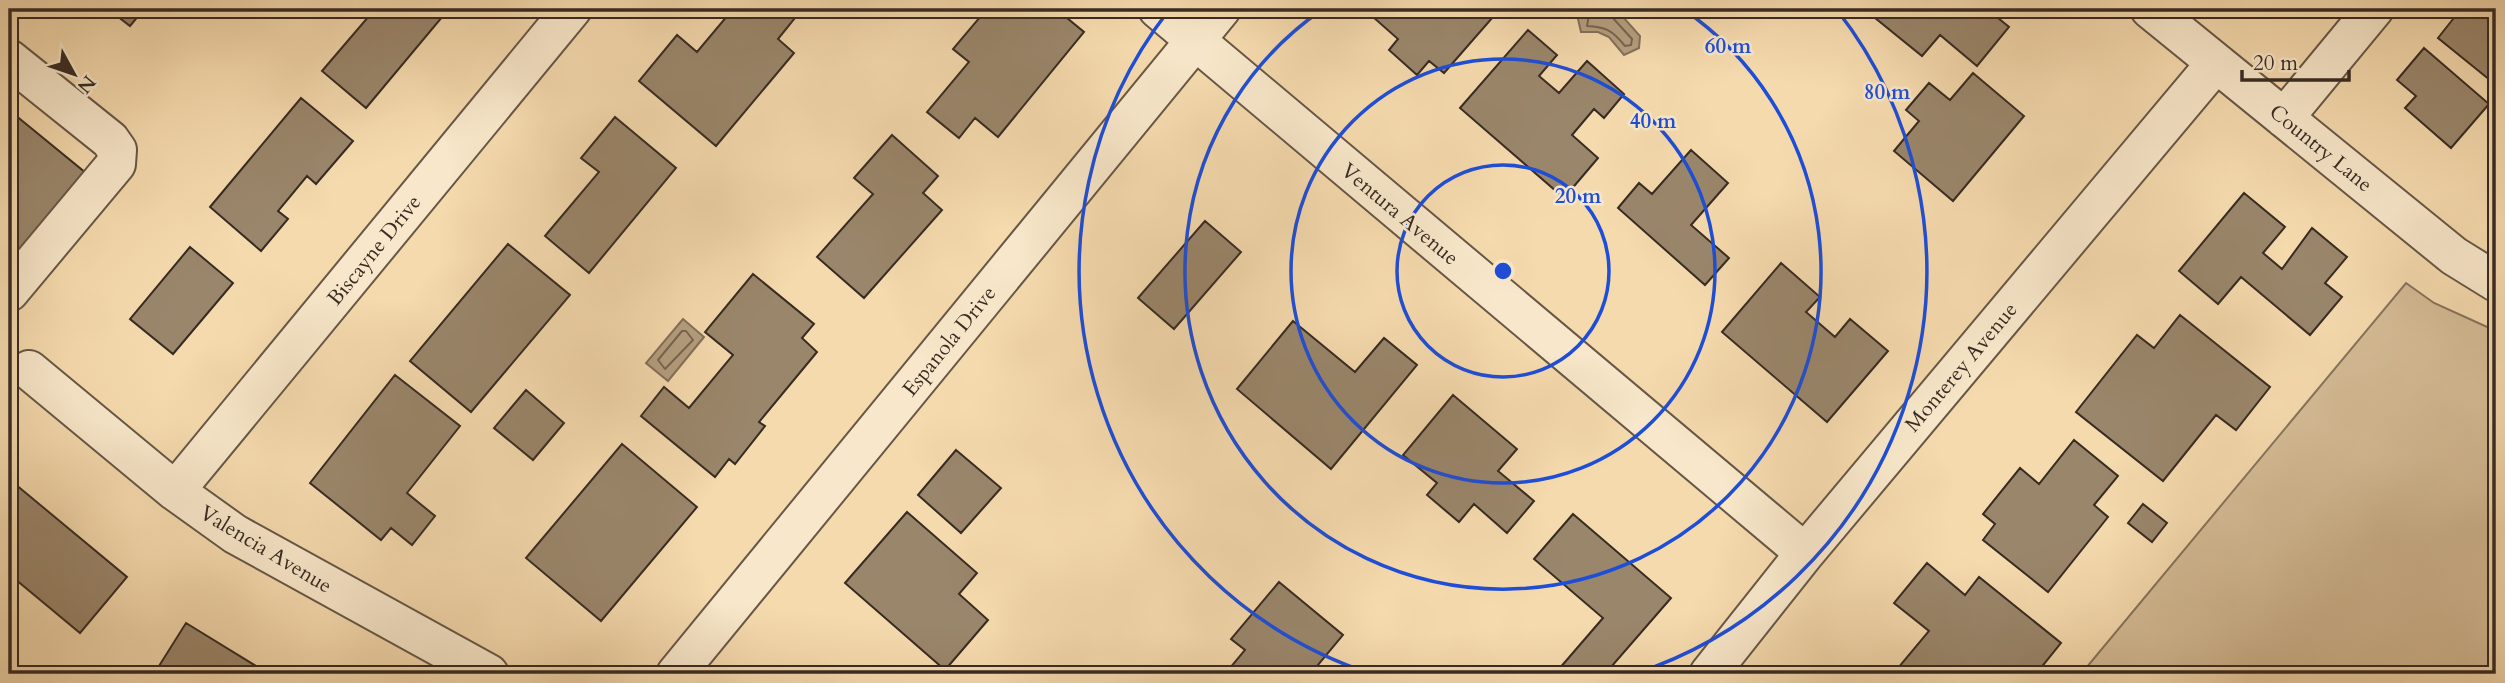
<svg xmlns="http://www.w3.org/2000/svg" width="2505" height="683" font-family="Cardo,serif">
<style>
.green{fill:#d5bc96;stroke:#86745c;stroke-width:2}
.water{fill:#b59e7f;stroke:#83705a;stroke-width:2}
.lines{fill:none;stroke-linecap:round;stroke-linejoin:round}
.shore{stroke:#766451;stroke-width:2}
.building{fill:#9a866b;stroke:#382b23;stroke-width:2}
.minor-casing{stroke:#675746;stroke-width:42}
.minor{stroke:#f8e7ca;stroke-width:38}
.ring{fill:none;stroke:#1d4ed8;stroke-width:3.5}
.labels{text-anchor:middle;stroke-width:5;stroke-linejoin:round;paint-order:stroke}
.street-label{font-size:21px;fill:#382b23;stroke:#f8e7ca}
.centre{fill:#1d4ed8;stroke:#f8e7ca;stroke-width:3.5}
.ring-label{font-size:21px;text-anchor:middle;font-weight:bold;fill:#1d4ed8;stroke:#f8e7ca;stroke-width:5;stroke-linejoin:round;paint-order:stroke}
</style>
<rect width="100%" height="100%" fill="#f5daae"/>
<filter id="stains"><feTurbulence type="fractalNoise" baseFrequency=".00286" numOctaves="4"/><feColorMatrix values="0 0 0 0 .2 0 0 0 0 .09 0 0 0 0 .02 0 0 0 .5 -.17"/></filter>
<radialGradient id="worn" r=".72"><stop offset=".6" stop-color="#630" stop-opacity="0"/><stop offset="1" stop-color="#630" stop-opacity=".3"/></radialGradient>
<path class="green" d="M2406,283L2434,303L2496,331V674H2081Z"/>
<path class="water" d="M1585,9H1616L1640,36L1639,48L1624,55L1609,37L1598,32H1581L1578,19Z
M683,319L704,337L668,381L646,363Z"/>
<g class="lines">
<path class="shore" d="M1590,9L1587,26C1606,27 1612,30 1625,46L1631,45L1632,39L1612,17L1610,9
M682,331H686L693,340L665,369L658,360Z"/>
</g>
<path class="building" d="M108,9H144L130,26Z
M375,9L448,10L366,108L322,71Z
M733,9H784L795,18L778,39L794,53L716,146L639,81L677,35L697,52Z
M972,9H1056L1084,32L998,137L975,118L959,138L927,112L969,62L953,49L981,16Z
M1364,9H1500L1444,73L1429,61L1417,75L1389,50L1398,39Z
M1864,9H1987L2009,27L1977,66L1940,35L1922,56Z
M2461,9H2496V85L2438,38Z
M1528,30L1557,55L1539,76L1559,93L1587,61L1624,94L1604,118L1594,109L1572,135L1598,158L1564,198L1460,108Z
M2424,48L2489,104L2451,148L2405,108L2416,96L2397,80Z
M1973,73L2024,116L1953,201L1894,151L1919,121L1906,110L1929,83L1950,100Z
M301,98L353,141L316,184L307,176L278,211L288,219L261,251L210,207Z
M9,110L92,178L28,257L9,242Z
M615,117L676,168L589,273L545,236L599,172L581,158Z
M892,135L938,176L923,193L942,210L864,298L817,257L873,194L854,178Z
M1691,150L1728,183L1691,225L1729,258L1705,285L1618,208L1639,183L1652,194Z
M2244,193L2285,227L2263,253L2282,269L2312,228L2347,257L2325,283L2342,297L2310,335L2241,277L2218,304L2179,271Z
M1205,221L1241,252L1174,329L1138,298Z
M508,244L570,295L471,412L410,361Z
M190,247L233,283L173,354L130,319Z
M1781,263L1820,297L1806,312L1835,337L1850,319L1888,351L1827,422L1722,332Z
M753,274L814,324L802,338L817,352L759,422L765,426L735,464L729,459L715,477L641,416L664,387L689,408L733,355L705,332Z
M2180,315L2270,387L2236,430L2216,415L2163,481L2076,412L2137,335L2154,348Z
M1293,321L1355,372L1384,338L1417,365L1331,469L1237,389Z
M395,375L460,426L407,493L435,516L412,545L391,528L381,540L310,483Z
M526,390L564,423L533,460L494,428Z
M1453,395L1517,449L1498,471L1534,501L1507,533L1474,504L1459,522L1427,495L1437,483L1403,455Z
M2074,440L2118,476L2094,505L2108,517L2048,592L1983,540L1995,524L1983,514L2020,468L2039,484Z
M622,444L697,507L601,621L526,558Z
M956,450L1001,488L961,533L918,495Z
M9,479L127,577L80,633L9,574Z
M2143,504L2167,523L2152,542L2128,523Z
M907,512L977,573L959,594L988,620L945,670L845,583Z
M1573,514L1671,598L1605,674H1565L1559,669L1603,618L1534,559Z
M1927,563L1965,595L1979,577L2061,643L2036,674H1893L1929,631L1894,603Z
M1279,582L1343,635L1317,666L1328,674H1225L1245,650L1231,639Z
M186,623L269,674H154Z"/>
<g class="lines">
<defs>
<path id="minor" d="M1158,9L1805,553
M2150,9L2454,256L2496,282
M9,59L110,140L117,150L116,164L9,292
M2284,118L2374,9
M29,370L175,491L235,534L489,674
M175,491L572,9
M676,674L1221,9
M1709,674L1805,553L2216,63"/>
</defs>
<use href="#minor" class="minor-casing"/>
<use href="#minor" class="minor"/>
</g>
<g class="ring">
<circle cx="1503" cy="271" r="106"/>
<circle cx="1503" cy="271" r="212"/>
<path d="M1683 9A318 318 0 1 1 1323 9"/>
<path d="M1372 674A424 424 0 0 1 1169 10M1837 10A424 424 0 0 1 1634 674"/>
</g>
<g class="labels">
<g class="street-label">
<text transform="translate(2321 148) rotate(39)" y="7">Country Lane</text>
<text transform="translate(1400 214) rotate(40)" y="7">Ventura Avenue</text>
<text transform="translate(374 250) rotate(-51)" y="7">Biscayne Drive</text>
<text transform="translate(949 341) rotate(-51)" y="7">Espanola Drive</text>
<text transform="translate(1961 367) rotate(-50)" y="7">Monterey Avenue</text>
<text transform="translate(266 549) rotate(31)" y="7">Valencia Avenue</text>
</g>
</g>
<circle cx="1503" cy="271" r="10" class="centre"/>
<g class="ring-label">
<text x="1728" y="53">60 m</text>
<text x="1887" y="99">80 m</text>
<text x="1653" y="128">40 m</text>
<text x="1578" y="203">20 m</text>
</g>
<rect width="2505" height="683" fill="none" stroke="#f5daae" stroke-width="35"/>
<rect x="10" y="10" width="2484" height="662" fill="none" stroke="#382b23" stroke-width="3.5"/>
<rect x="18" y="18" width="2470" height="648" fill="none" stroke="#382b23" stroke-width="2"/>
<g transform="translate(74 74) rotate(130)" stroke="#f8e7ca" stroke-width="5" paint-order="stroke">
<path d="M0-5L12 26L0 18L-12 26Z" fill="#382b23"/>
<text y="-10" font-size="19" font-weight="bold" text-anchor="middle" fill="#382b23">N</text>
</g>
<path d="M2242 70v10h107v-10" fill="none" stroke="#382b23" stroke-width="3.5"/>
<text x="2253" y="70" font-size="21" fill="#382b23" stroke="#f8e7ca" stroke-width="5" paint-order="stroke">20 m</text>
<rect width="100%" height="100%" filter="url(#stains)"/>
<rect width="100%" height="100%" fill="url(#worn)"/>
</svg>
